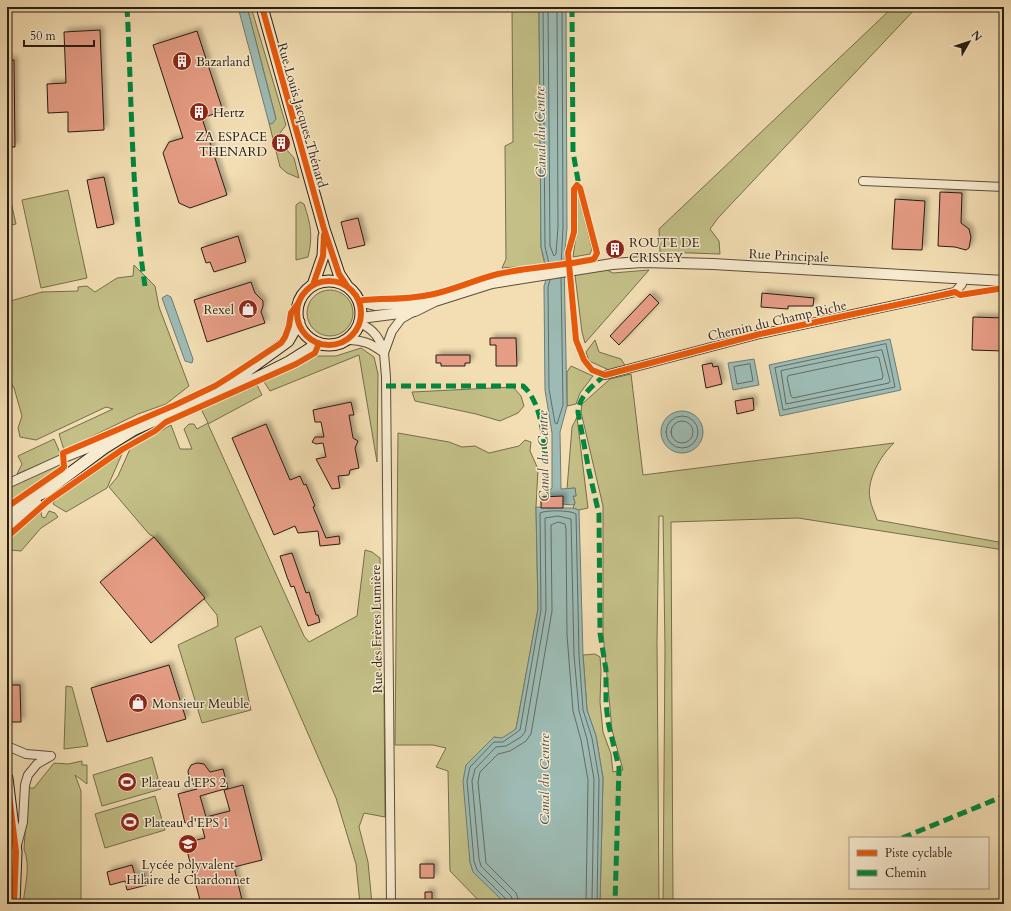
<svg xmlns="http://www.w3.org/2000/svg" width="1011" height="911" font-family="Cardo,serif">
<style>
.green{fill:#c3bf87;stroke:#766e4e}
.water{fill:#9dbbb4;stroke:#6f7c74}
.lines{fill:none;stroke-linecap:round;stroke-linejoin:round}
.shore{stroke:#636c64;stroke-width:1}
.building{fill:#e69d85;stroke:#291d14;filter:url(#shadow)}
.minor-casing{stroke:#5c4d3c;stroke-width:10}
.tertiary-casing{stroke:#5c4d3c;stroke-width:12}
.secondary-casing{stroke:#291d14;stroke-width:13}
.minor{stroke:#f7eace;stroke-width:8}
.tertiary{stroke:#f7eace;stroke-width:10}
.secondary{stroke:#f7eace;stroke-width:11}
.quiet{stroke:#00873e;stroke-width:5;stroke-dasharray:10 5;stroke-linecap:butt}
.cycleway-casing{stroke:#f7eace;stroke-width:8}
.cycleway{stroke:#e8590c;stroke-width:6}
.labels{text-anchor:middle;stroke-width:3;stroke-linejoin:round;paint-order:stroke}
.poi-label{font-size:13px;fill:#291d14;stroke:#f7eace;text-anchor:start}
.street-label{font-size:13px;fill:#291d14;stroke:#f7eace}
.water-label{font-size:14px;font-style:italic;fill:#4c4c44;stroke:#f7eace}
</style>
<defs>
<filter id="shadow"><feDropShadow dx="3.5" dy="-3.5" stdDeviation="2" flood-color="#0004"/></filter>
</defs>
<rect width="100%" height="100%" fill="#f3deb3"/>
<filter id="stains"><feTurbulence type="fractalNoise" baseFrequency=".005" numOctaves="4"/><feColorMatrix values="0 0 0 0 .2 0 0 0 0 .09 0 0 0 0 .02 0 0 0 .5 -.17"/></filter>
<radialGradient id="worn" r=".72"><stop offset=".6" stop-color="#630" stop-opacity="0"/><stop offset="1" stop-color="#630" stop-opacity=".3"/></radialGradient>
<path class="green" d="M247,7H251L286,125L277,137L280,148L286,149L294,158L299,178L287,173L280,167L269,123L270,124L276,119Z
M512,7H539L541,247L545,265L502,268L506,259L505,146L513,142Z
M893,7H917L718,218L710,229L719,241L720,254L660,252L659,229Z
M577,189L592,249L590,254L573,257L577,229Z
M68,190L87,278L41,288L22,200Z
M9,193L16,224L7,226V194Z
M300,202L304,204C311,225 313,236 308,257L296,260V205Z
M134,265L155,286L159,307L189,386L166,404L138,414L64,450L59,434L113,409L106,407L36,440L20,437L18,428L22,416L14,388L8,378L9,366L7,364V302L42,292L78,291V287L87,286L95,292L117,278L133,276Z
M605,269L613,273L649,270L585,343L582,332L575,275Z
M307 313a23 23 0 1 1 46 0a23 23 0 1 1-46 0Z
M595,340L599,352L621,359L626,367L609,370L589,361L586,352Z
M361,348L374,357L378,374L377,462L359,355L270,391L264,382L316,356H336Z
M571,366L593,376L580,393L576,404L567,406V372Z
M631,374L643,475L894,443C881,455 866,480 870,499C871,506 875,513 877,520L1004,543V550L798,518L671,522L673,904H663L665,648L663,516H659L657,640L659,904H600L603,778L596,736L587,710L583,655L595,654L600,657L601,670L600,702L603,732L611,754L613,772L623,770L612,730L603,633V506L581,412L582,404L610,379Z
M257,385L262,395L208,424L304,636L309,642L357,616L365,550L372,552L380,558V672L384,692L385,817L364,813L359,827L368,862L372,904H360L356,864L336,798L261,626L235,638L251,710L202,723L178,645L218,626L217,615L154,537L149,534L109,487L118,476L130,449L171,425L180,449H192L184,429L189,424H194L197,429L208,423L201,409Z
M513,387L521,396L524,406L518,413L500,421L476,414L415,401L412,392Z
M577,417L588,508L579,510L573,508L575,503L573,496H576L575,488L567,489L572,427Z
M160,422L154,429L122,447L54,495H50L102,456Z
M398,433L449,442L462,447L475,446L489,453L519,446L525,440L531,442L530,451L538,469L536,507L538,609L516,729L502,739L494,737L466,765L470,862L473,871L506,904H482L450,871L448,771L436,767L446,748L433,745H395Z
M54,439L61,455L17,474L22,464L18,456Z
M122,454L107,488L66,512L53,504L55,500Z
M60,464L62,466L7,505V488Z
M49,511L55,513L58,517L41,528L21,551L11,550L7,547V541L41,512L42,517L45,518Z
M66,686L72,687L88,746L64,749Z
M152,757L161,789L102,806L93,775Z
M82,761V765H87V784L75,775L81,791V904H23C25,885 31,867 24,849L28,788H34L54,763L68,764Z
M155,796L165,830L105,848L95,814Z"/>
<path class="water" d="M238,7H247L276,119L272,124L269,123Z
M539,7H566L567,228L564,262L567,406L560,432L561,489L575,488L576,496H573L575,503L573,505L562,504V508H573L579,510L583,655L587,710L596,736L603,778L600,904H506L473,872L470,862L463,781L466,765L494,737L502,738L516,729L538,609L536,507L554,508V497L547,496L549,491L552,488V433L545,390L544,286C549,274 544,259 541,247Z
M167,295L171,297L193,359L192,363L185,361L162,298Z
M890,339L901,390L780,416L769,365Z
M754,359L759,385L733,390L728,363Z
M661 432a21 21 0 1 1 42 0a21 21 0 1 1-42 0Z"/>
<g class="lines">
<path class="shore" d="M543,7L545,247L550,268
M548,7L550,246L554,256L556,254L558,227L557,7
M561,266L563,227L562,7
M550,280L548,287L549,389L555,423L557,424L563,405L561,278
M886,344L895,387L783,410L775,368Z
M882,350L890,381L889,383L786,404L781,371Z
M877,357L879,358L883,376L882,379L793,398L791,396L787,378L788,376Z
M750,364L753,381L737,384L734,367Z
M666 432a16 16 0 1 1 32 0a16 16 0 1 1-32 0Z
M671 432a11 11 0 1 1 22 0a11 11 0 1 1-22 0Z
M509,904L507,900L477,870L474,861L467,781L470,767L494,742H503L520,730L541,610L540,513C545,510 571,510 576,514L579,655L583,710L592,738L599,779L597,904
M514,904L511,896L481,866L479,859L472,781L475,769L496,747L506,746L521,737L525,732L546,610L545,518L558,516L571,519L574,655L579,711L587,739L594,779L592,904
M520,904L516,893L486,863L478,782L480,772L498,754L510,751L526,741L531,734L552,611L551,525L558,522L565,524L566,529L567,635L573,711L581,740L588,780L586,904"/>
</g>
<path class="building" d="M100,30L104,130L68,132V112L48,113L47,84L66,83L64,32Z
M197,31L223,111L202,118L227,195L190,208L179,203L163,153L169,142L183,138L153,45Z
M7,60H14L15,147H7Z
M104,177L114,224L97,228L87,180Z
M940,192L962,193L961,223L969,229L971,237L969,248L966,250L955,247L938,246Z
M895,199L925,201L922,250L892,249Z
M358,218L365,245L348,249L341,222Z
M238,236L246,262L214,272L210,262L206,263L201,248Z
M251,282L255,293L263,301V306L261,312L265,323L207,342L194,300Z
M762,293L814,298L813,306H788V309L761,307Z
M650,294L659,303L619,345L610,336Z
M973,317L1004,318V351L972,350Z
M490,338H516L517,366H496V345H490Z
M436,355H470V363H465V366H441V363H436Z
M712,363L713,367L718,366L722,384L706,388L702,365Z
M753,398L754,410L737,414L735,401Z
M351,402L354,415H349L353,438L358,441L355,448L359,468L350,470L349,475L338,476L340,488L332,489L316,459L326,457L323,443L316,444L312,442L315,437H324L321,422H315L313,410Z
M266,424L290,480L300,476L304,485L306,484L315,506L313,507L326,538L339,536L340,544L320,546L318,531L298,533L295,526L274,535L232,438Z
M563,496V508H541V497Z
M154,537L205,598L151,643L100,582Z
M292,553L306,593L309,592L316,615H318L320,622L308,626L294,586L291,587L287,577L280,556Z
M169,665L186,719L107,742L91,688Z
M7,685H20L21,722H7Z
M197,763L204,764L210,772L223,769L228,788L200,796L206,817L230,811L224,790L243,785L262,860L234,867L243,904H201L185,843L205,838L200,819L185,823L178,794L197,789L189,778L188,771L191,765Z
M420,864H434V878H420Z
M132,865L135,875L144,873L147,885L127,890L125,881L110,885L107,872Z
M425,892H432V904H425Z"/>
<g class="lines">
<defs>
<path id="minor" d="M863,181L1004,187
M346,340C362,339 372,344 384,353C380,338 374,330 360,323
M605,375L760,334L955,292L962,284L960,278
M7,484L64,458L112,439
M7,746L26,754L50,756
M17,845L23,822L25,785L28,775L37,764L51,756
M391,904L386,377L384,353L392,331L401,319L413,312"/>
<path id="tertiary" d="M359,301L375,305L429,301
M361,318L415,311L435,301L492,283L612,264L643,262L713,264L1004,281"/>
<path id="secondary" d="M262,7L324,229L339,274L347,286
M297 313a32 32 0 1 1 64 0a32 32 0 1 1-64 0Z
M313,285L323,256L324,236
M226,386L288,341L299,322
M7,516L32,498L45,492L104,448L133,430L219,391L247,383L289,362L319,343
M7,527L36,503
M7,778L16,852L14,904"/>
</defs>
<use href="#minor" class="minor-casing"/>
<use href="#tertiary" class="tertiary-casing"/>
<use href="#secondary" class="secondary-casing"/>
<use href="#minor" class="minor"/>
<use href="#tertiary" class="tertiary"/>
<use href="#secondary" class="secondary"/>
<path class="quiet" d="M127,7C132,100 131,194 145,286
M572,7L573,152L579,186
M605,375C594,385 579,395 578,412L589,471L599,514L600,633L606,670V703L608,722L619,768L615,904
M386,386H523C547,407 545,461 546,491
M902,838L1004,796"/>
<defs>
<path id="cycleway" d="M262,7L324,229L339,274L347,286
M297 313a32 32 0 1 1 64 0a32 32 0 1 1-64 0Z
M313,285L323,256L324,235
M359,301C367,299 372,300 380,299C398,299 416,298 434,294C456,289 477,279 498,274C530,267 563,266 594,259L597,253L580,188L577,185L574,189V232L568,253L576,340L584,360L592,370L605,375L760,334L942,295L955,292L960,295L1004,288
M7,507L62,469L64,467L63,453L175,405L215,386L231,376L281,343L285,337L289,326L291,313L299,302
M7,537L48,501L123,449L155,431L166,422L296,364L315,353L319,343
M7,778L16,852L14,904"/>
</defs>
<use href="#cycleway" class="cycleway-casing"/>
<use href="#cycleway" class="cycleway"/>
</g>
<defs>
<symbol id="building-disc" viewBox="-11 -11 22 22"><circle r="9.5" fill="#8f2418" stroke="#f7eace"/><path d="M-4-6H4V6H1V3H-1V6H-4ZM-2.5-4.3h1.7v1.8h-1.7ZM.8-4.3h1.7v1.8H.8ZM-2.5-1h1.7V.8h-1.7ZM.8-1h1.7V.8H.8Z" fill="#fff"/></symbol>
<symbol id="shop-disc" viewBox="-11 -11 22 22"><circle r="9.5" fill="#8f2418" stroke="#f7eace"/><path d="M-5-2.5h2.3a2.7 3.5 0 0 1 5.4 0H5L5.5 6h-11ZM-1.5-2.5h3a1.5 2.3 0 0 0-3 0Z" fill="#fff"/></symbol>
<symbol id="stadium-disc" viewBox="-11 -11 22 22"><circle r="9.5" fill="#8f2418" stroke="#f7eace"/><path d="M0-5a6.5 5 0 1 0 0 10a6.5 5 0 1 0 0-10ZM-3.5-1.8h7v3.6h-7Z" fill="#fff"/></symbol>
<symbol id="school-disc" viewBox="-11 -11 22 22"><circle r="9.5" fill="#8f2418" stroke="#f7eace"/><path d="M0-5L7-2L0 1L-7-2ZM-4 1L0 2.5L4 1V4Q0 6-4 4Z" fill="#fff"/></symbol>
</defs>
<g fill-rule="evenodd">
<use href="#building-disc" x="171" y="50" width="22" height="22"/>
<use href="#building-disc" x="188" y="101" width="22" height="22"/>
<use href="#building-disc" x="270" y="132" width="22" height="22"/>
<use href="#building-disc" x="604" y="238" width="22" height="22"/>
<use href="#shop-disc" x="237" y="298" width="22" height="22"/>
<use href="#shop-disc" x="127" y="692" width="22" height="22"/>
<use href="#stadium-disc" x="116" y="771" width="22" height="22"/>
<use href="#stadium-disc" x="119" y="811" width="22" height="22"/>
<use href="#school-disc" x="177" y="833" width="22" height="22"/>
</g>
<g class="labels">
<g class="poi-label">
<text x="196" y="66">Bazarland</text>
<text x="213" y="117">Hertz</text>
<text x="267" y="141" text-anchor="end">ZA ESPACE<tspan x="267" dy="15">THENARD</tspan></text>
<text x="629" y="247">ROUTE DE<tspan x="629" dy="15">CRISSEY</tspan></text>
<text x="234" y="314" text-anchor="end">Rexel</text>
<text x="152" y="708">Monsieur Meuble</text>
<text x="141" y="787">Plateau d'EPS 2</text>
<text x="144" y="827">Plateau d'EPS 1</text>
<text x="188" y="869" text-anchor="middle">Lycée polyvalent<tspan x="188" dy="15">Hilaire de Chardonnet</tspan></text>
</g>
<g class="street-label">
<text transform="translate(303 115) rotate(74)" y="5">Rue Louis Jacques Thénard</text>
<text transform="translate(789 255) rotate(3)" y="5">Rue Principale</text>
<text transform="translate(777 320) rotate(-13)" y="5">Chemin du Champ Riche</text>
<text transform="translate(376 629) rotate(-91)" y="5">Rue des Frères Lumière</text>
</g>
<g class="water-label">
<text transform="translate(540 132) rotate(-91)" y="5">Canal du Centre</text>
<text transform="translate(543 456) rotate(-91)" y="5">Canal du Centre</text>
<text transform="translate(544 779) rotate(-90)" y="5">Canal du Centre</text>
</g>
</g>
<rect width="1011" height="911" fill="none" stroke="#f3deb3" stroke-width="24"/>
<rect x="8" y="8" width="995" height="895" fill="none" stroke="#291d14" stroke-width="2"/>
<rect x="12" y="12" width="987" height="887" fill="none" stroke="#291d14"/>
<rect x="849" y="837" width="140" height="52" fill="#f7eace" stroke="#a59884"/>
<rect x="857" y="850" width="20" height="6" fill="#e8590c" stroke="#a59884"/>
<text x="885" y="857" font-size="12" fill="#291d14">Piste cyclable</text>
<rect x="857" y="870" width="20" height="6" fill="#00873e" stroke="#a59884"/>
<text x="885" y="877" font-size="12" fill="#291d14">Chemin</text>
<g transform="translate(969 42) rotate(51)" stroke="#f7eace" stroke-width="3" paint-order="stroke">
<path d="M0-3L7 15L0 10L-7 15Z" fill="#291d14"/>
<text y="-6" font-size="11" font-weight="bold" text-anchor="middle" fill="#291d14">N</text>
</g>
<path d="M24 40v6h70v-6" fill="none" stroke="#291d14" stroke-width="2"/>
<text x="30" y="40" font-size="12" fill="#291d14" stroke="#f7eace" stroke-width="3" paint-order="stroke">50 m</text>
<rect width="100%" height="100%" filter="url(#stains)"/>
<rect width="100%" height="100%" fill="url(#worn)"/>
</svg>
